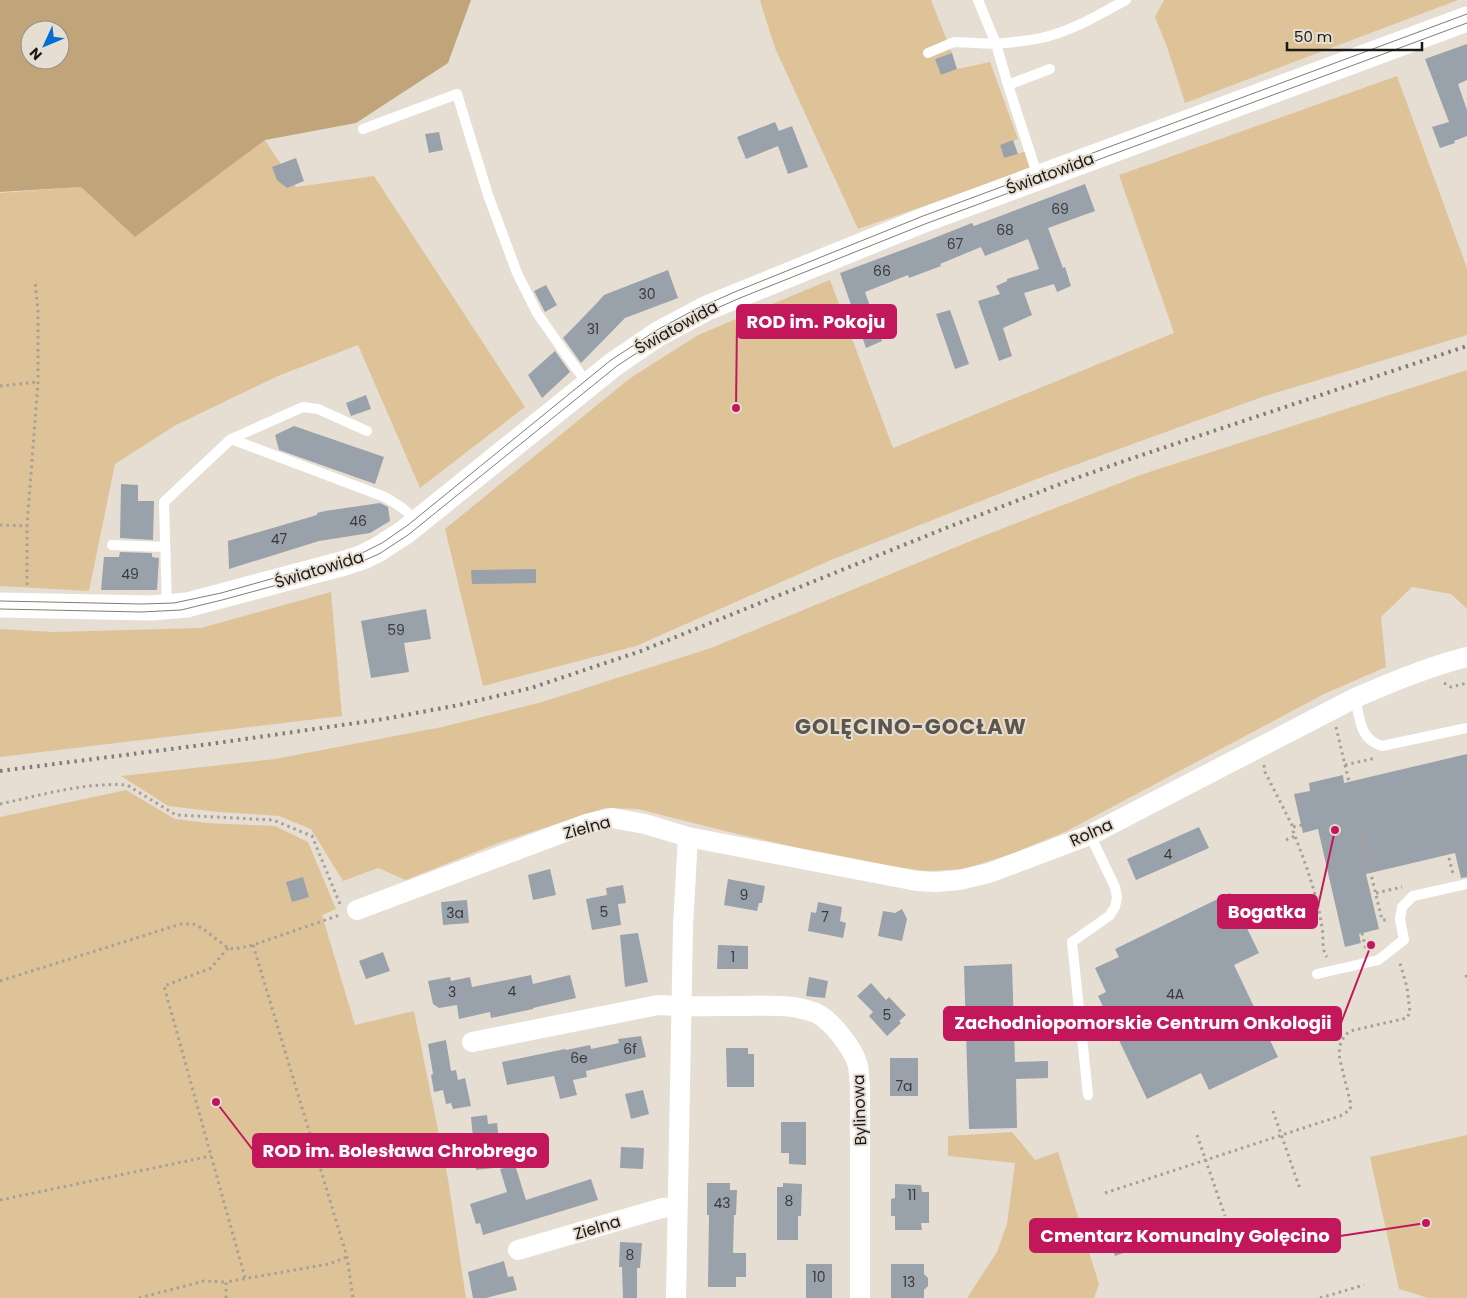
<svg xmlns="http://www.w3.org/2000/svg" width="1467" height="1298" font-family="Poppins,sans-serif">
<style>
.green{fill:#dec399}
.water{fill:#c0a47a;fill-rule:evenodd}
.building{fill:#99a1ab}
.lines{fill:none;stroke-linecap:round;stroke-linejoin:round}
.path{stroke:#a6a098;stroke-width:3;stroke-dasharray:2.5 4;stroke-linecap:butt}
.service{stroke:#fff;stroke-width:10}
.minor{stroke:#fff;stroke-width:20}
.tertiary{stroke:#fff;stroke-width:25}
.tram{stroke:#827d76;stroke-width:1}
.rail{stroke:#827d76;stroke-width:4;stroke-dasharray:2.5 5;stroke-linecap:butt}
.labels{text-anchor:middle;stroke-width:4;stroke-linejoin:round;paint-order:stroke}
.number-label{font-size:14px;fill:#3a3b3a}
.street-label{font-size:16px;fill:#1b1915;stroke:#e6ded3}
.district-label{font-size:21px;font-weight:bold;letter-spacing:1px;fill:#5b554b;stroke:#e6ded3}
.leader{fill:none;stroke:#c2185b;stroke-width:2}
.callout-dot{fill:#c2185b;stroke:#e6ded3;stroke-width:2}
.callout{fill:#c2185b;stroke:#c2185b;stroke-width:2}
.callout-label{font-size:18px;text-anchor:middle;font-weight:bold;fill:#fff}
</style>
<rect width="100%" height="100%" fill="#e6ded3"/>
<path class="green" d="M761,0H931L952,53L935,59L941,75L957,69L990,62L1018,139L1000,145L1004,158L1027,151L1033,168L858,229L775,48L760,1Z
M1164,0H1458L1185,103L1167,47L1155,17Z
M1397,76L1467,268V335L1262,397L1042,477L831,560L636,646L483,686L445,529L629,379L698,335L830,280L893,448L1174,333L1119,175Z
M265,140L296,187L374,176L525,407L420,488L358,345L278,376L176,425L115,464L89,591L0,586V193L81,187L135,237Z
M1467,370V609L1451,594L1412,587L1381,617L1386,667L1324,694L1067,831L1011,854L964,869L927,871L858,862L725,831L638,809L605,808L498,843L406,880L378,868L343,881L311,829L279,816L219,812L168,806L121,776L275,759L442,727L542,702L711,648L978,538L1143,474Z
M331,592L342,716L0,757V629L53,632L201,628Z
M126,790L175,819L208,823L275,826L308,842L336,909L322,915L355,1025L414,1011L448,1179L466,1298H0V817Z
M1012,1132L1035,1160L1058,1152L1099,1284L1094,1298H967L997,1252L1007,1224L1015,1163L948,1156V1136Z
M1467,1135V1298H1428L1399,1289L1370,1157Z"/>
<path class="water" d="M0,0H471L448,63L356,123L265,140L135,237L81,187L0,192ZM30,30H60V60H30Z"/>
<path class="building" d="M1467,44V80L1458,84L1467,110V136L1454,141L1455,143L1440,148L1432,127L1449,122L1425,59Z
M952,53L957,69L941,75L935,59Z
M775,122L779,131L792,126L808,167L788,174L778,146L746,159L737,137Z
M439,132L443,150L429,153L425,134Z
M1013,140L1018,154L1004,158L1000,145Z
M296,158L304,181L287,188L277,180L272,167Z
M1085,184L1095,211L1048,228L1063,268L1065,267L1071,286L1057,292L1054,284L1024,293L1032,315L1003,328L1012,356L999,361L978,301L1000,294L996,286L1007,281V279L1039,269L1028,239L985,256L981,247L940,264L941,266L909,278L908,275L865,292L882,341L866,348L840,273L929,240L972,223L974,226Z
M668,270L678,298L625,318L581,363L563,338L596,304L604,295Z
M546,285L557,305L545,312L534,291Z
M950,310L969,364L955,369L936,314Z
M555,351L570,372L542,398L528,375Z
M366,395L371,409L351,416L346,403Z
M294,426L384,457L375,484L279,450L275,435Z
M121,484L138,485V501H154L153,540L120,538Z
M380,503L388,507L390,521L370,533L319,541L229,569L228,541L317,515V513L325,511Z
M120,552L152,553V557L159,558L157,590H101L104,557H119Z
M536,569V583L472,584L471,570Z
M426,609L431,639L404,643L409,672L371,678L361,621Z
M1467,754V877L1461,878L1455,853L1366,874L1379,929L1359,934L1361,943L1345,947L1318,829L1303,833L1294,794L1310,791L1309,783L1343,775L1344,783Z
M1199,827L1209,848L1136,880L1127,859Z
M550,869L556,895L533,900L528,875Z
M303,877L309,897L292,902L286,882Z
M728,879L765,886L762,903H759L757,911L724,905Z
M623,885L626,903L618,904L621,925L592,930L586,899L607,895L606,888Z
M1230,893L1259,953L1234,965L1278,1057L1209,1090L1201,1073L1147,1099L1098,996L1106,992L1095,968L1119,957L1115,949Z
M467,900L469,923L443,925L441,902Z
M818,902L842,907L840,921L846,923L843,938L808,931L811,912L816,913Z
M902,909L907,919L902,941L878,936L883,911L895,913Z
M638,933L648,982L625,987L620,935Z
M718,945L748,946V969H717Z
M383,952L390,971L366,979L359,961Z
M1012,964L1015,1062L1048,1061V1078L1016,1079L1017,1128L969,1129L964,966Z
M531,975L533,984L570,975L576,998L533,1008V1009L491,1018L490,1012L459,1019L457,1005L439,1008L433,1004L428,981L450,977L451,981L470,977L472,987Z
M809,977L828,981L825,998L806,996Z
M871,983L886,1000L889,997L906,1015L899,1021L901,1023L887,1036L869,1016L873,1012L857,996Z
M641,1036L646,1057L586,1071L587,1077L573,1080L577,1095L560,1099L554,1076L507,1085L502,1062L565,1049L566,1050L590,1045L591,1049L619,1043L618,1039Z
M446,1040L451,1071L456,1070L458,1080L465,1078L471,1106L453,1109L451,1103L446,1104L443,1090L434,1092L431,1075L433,1074L428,1044Z
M726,1048H748V1054H754V1087H727Z
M890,1058H918V1096H890Z
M643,1090L649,1114L631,1119L625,1094Z
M487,1115L488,1124L497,1123L502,1167L476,1170L471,1117Z
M781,1122H806V1165L789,1164V1153H781Z
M621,1147L644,1148L643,1169L620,1168Z
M515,1165L526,1200L591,1179L598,1200L483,1235L480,1223L476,1224L470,1204L507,1192L500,1169Z
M707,1183H730V1190H737L736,1215H734L733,1253H746V1277H736V1287H708L709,1215H707Z
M783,1183L802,1184L801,1216H798V1240H777V1187H783Z
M895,1184L921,1185L922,1192H929V1223H921L922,1230H895V1216H891V1199L895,1198Z
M1141,1225L1148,1244L1115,1256L1108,1237Z
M620,1242L642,1243L640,1268H637V1298H623L622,1267H619Z
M504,1261L508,1277L513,1276L517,1290L486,1298H473L468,1272Z
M806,1264H832V1298H806Z
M891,1264H924V1274L928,1278V1286L924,1290V1298H891Z"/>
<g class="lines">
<path class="path" d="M0,386L38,382
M0,525L27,526
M27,585V526L38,382V311L35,280
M1444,683L1451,687L1467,683
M1336,727L1349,782
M1264,765L1265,772L1293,827
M1345,765L1376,758
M0,804C42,795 85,782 127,785L176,815L273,820L312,836L340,904
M1358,820L1382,920H1388
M1302,825L1293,827V831C1305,862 1317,894 1322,927C1324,937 1321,949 1327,957
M1286,840L1295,836
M1453,844L1446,846L1453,874
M1367,855L1373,854
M1376,893L1402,887
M1362,933L1366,949
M253,945L347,1257L353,1298
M228,948L211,968L164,986L245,1278
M1466,975L1467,979
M0,981L181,924H193L202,928L228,948L235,949L253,945L340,915
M1273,1111L1300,1189
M1197,1135L1225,1216
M1105,1193L1340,1116L1350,1110L1351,1105L1340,1060C1338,1048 1340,1039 1350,1031L1407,1018L1410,1012L1407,987L1399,960
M0,1200L211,1156
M139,1298L204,1281L226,1282
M226,1298V1282L329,1264L347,1257
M1320,1298L1364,1285"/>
<path class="service" d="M978,0L996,44C1013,42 1032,41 1049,36C1076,29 1101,13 1126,0
M928,53L954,42L996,44L1008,85L1050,69
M1008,85L1038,177
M363,129L457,94L488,195L517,273L537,313L567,356L588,384
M231,439L385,497L401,507L418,521
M112,545L164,547
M167,607L164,502L231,439L303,407L318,409L367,431
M1355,698C1360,718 1359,739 1382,746L1467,728
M1317,974L1378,960C1387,954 1395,946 1404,940L1400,919L1402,907L1413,896L1467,884
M1088,1095L1072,942L1109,916L1115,907L1117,898L1115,887L1090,835"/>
<path class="minor" d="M688,837L917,881L936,882L959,880L989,873L1090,835L1355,698C1392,682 1428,667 1467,657
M357,910L586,824L612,818L645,824L688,837L683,926L676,1298
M472,1042L658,1005C685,1007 712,1006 739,1006C764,1006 792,1003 816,1013C831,1020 854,1049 858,1066C859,1072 859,1079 860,1085V1298
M518,1250L662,1208L677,1207"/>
<path class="tertiary" d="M0,605L151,608L187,605L345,563L363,557L377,550L405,532L614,364L658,334L707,308L924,220L1467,19"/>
<path class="tram" d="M0,601L141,604L174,603L221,593L360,554L382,543L408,525L611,360L657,330L696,309L737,291L923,216L1467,14
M0,609L141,612L181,610L222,600L358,563L379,554L408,535L617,366L661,337L699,316L740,298L925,224L1467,23"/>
<path class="rail" d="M0,771L210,744L384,719L459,705L531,688L641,651L946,528L1068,481L1127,460L1467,346"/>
</g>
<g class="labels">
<g class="number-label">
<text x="1060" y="214">69</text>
<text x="1005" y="235">68</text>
<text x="955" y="249">67</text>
<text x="882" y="276">66</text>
<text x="647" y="299">30</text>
<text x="593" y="334">31</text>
<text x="358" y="526">46</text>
<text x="279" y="544">47</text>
<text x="130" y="579">49</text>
<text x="396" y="635">59</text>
<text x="1168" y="859">4</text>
<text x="744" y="900">9</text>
<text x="604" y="917">5</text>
<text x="455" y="918">3a</text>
<text x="825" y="922">7</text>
<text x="733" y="962">1</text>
<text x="512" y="996">4</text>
<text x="452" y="997">3</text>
<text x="1175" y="999">4A</text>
<text x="887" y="1020">5</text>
<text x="630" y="1054">6f</text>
<text x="579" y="1063">6e</text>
<text x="904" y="1091">7a</text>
<text x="912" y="1200">11</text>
<text x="789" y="1206">8</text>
<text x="722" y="1208">43</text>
<text x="630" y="1260">8</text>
<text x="819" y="1282">10</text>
<text x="909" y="1287">13</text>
</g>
<g class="street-label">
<text transform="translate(1050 173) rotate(-20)" y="6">Światowida</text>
<text transform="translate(676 327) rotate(-29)" y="6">Światowida</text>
<text transform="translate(319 569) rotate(-17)" y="6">Światowida</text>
<text transform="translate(587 827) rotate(-15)" y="6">Zielna</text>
<text transform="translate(1091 832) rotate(-24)" y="6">Rolna</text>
<text transform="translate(859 1110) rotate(-92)" y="6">Bylinowa</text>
<text transform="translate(597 1227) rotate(-17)" y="6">Zielna</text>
</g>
<g class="district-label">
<text x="911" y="734">GOLĘCINO-GOCŁAW</text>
</g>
</g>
<path class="leader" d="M736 408L737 322M1335 830L1317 911M1371 945L1341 1023M216 1102L253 1150M1426 1223L1340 1236"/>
<g class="callout-dot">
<circle cx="736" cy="408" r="5"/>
<circle cx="1335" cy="830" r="5"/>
<circle cx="1371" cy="945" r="5"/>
<circle cx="216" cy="1102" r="5"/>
<circle cx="1426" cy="1223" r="5"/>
</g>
<g class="callout">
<rect x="737" y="305" width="159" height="33" rx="5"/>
<rect x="1218" y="895" width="99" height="33" rx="5"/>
<rect x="944" y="1007" width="397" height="33" rx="5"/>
<rect x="253" y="1134" width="295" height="33" rx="5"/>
<rect x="1030" y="1219" width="310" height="33" rx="5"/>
</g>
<g class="callout-label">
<text x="816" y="328">ROD im. Pokoju</text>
<text x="1267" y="918">Bogatka</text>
<text x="1143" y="1029">Zachodniopomorskie Centrum Onkologii</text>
<text x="400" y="1157">ROD im. Bolesława Chrobrego</text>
<text x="1185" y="1242">Cmentarz Komunalny Golęcino</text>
</g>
<g transform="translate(45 45) rotate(226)"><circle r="24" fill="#e6ded3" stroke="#958f87"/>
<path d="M0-4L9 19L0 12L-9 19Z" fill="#036dd5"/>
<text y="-8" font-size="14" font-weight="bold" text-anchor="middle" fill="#1b1915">N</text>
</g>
<path d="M1287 42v8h135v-8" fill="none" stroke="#1b1915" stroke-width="2.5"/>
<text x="1294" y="42" font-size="15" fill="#1b1915" stroke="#e6ded3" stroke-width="4" paint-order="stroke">50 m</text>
</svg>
